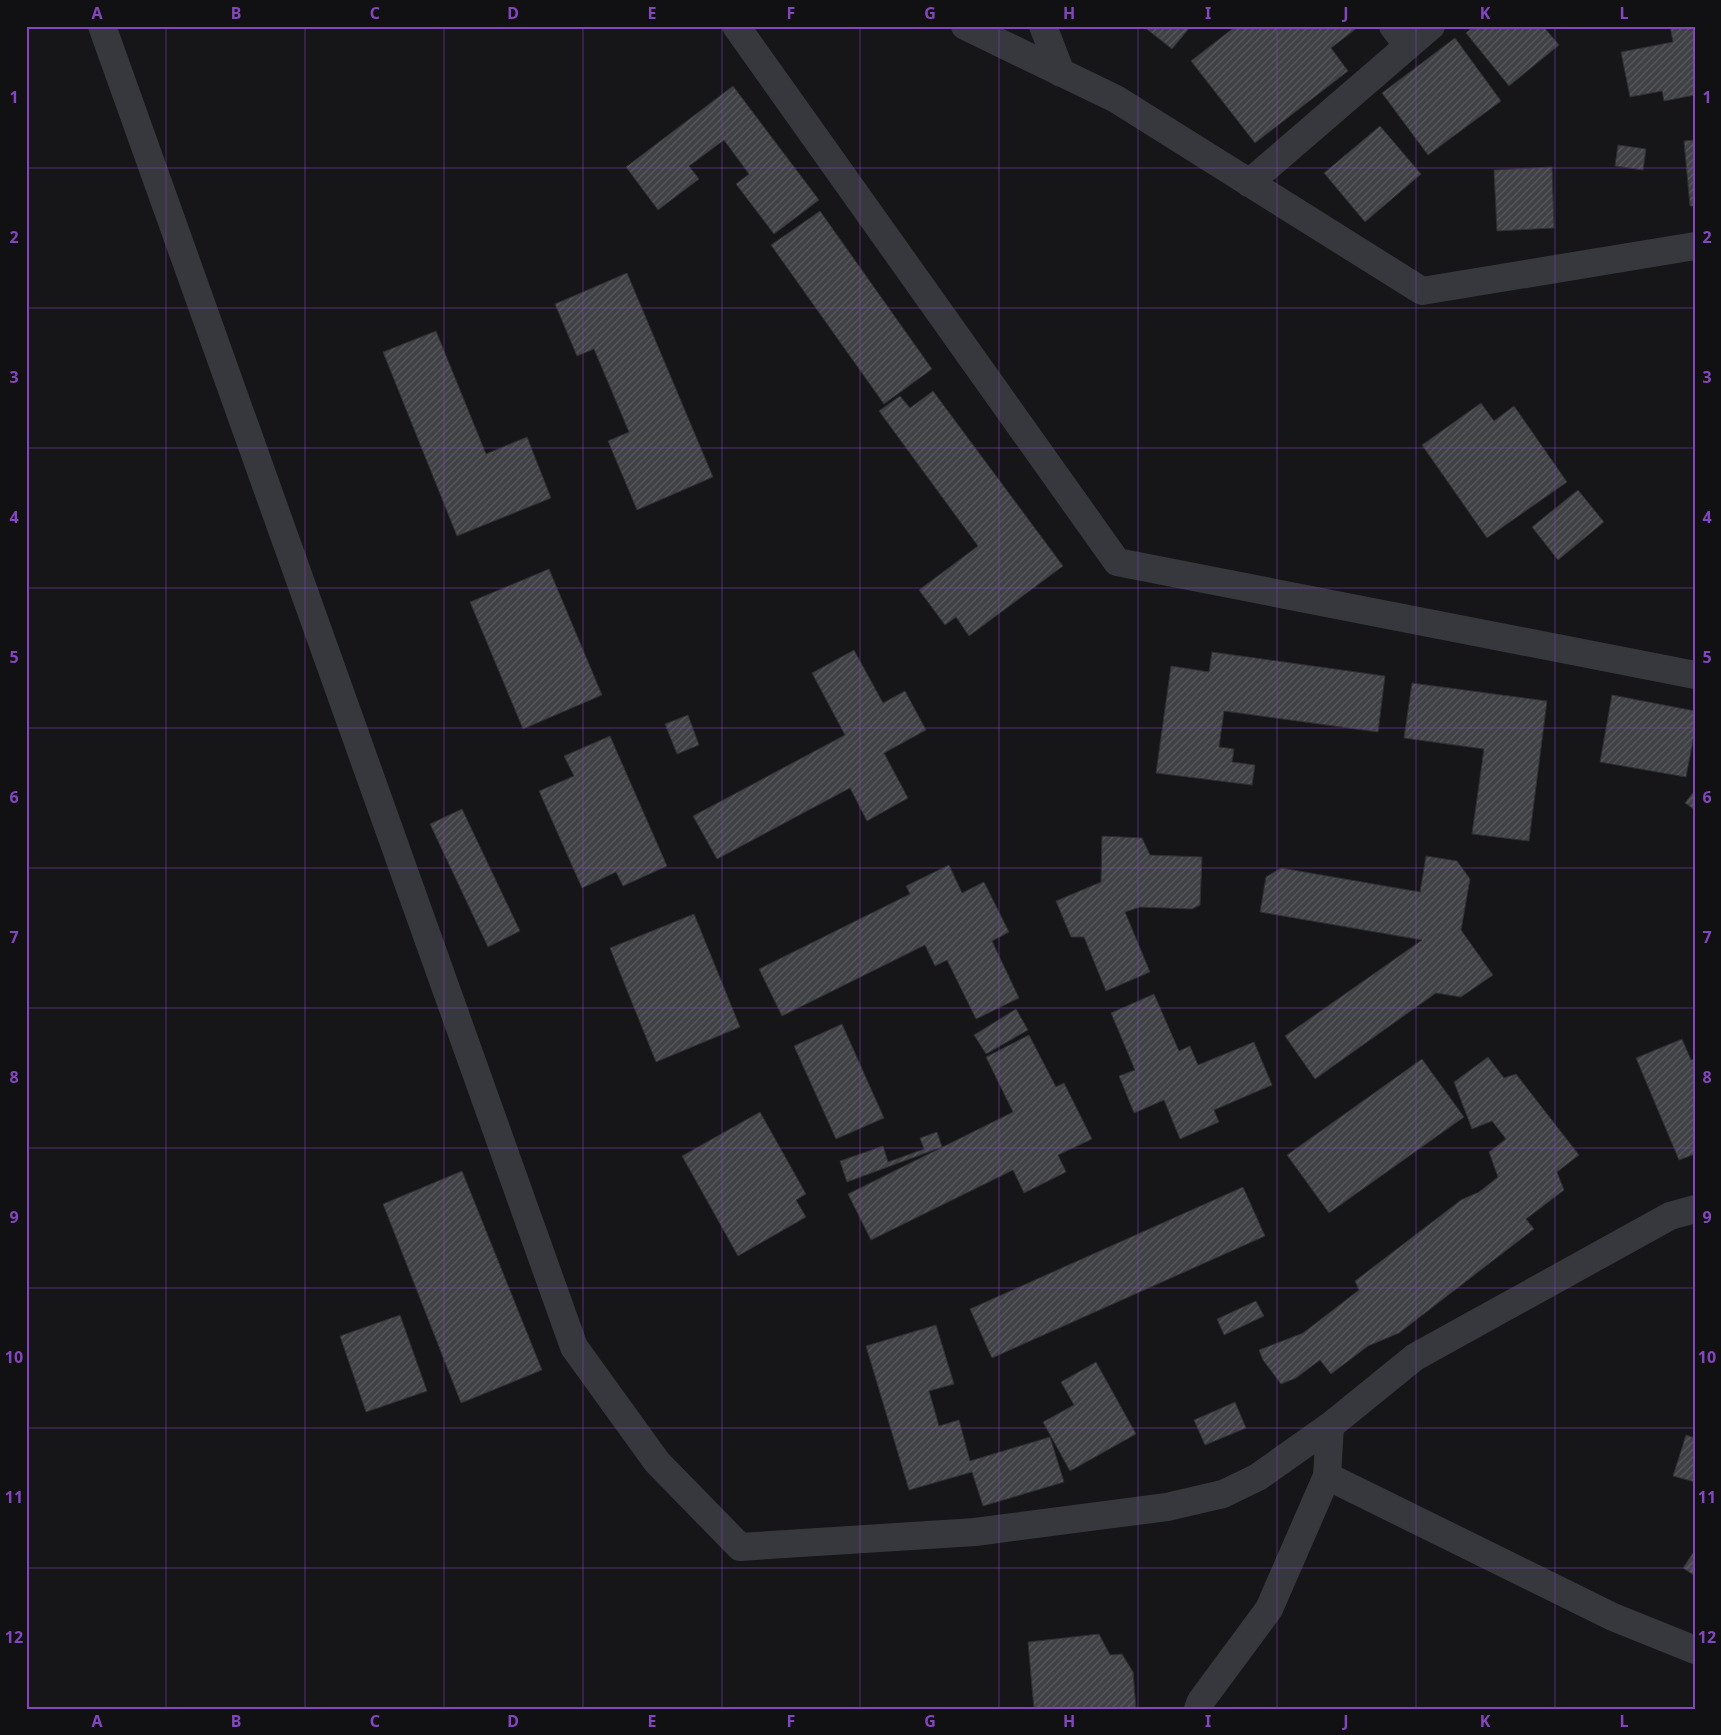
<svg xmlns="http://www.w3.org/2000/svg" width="1721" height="1735" font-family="'Noto Sans',sans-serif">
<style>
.building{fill:url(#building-hatch);stroke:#303034}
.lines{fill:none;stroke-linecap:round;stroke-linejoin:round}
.minor{stroke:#37383d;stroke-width:28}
.grid{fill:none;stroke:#8446be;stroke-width:1;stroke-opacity:0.55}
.neatline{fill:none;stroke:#8446be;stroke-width:2}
.grid-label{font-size:16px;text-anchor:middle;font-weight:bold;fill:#8446be}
</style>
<defs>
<pattern id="building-hatch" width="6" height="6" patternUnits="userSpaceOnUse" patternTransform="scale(1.25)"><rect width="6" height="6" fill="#404145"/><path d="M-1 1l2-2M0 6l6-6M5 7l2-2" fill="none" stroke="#595a5e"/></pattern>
</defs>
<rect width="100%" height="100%" fill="#161618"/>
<path class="building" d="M1143,26H1191L1172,49Z
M1236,26H1356L1357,28L1331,48L1348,71L1255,143L1191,61Z
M1474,26H1543L1559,45L1509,86L1466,33Z
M1670,26H1695V95L1664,101L1662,91L1630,97L1621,52L1673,42Z
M1455,38L1501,101L1428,155L1382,93Z
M733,86L819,200L774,234L736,184L749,174L724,140L689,166L699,179L658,210L626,167Z
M1380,126L1421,174L1365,222L1324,173Z
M1695,140V206H1690L1684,141Z
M1618,145L1646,149L1643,170L1615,166Z
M1552,167L1554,228L1497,231L1494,170Z
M820,211L932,369L884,404L771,245Z
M627,273L713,477L637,510L608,441L629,432L594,349L577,356L555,304Z
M436,331L486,454L527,437L551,498L457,536L383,352Z
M933,391L1063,566L969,636L956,617L945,625L919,590L978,546L879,411L900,396L910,408Z
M1481,403L1494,421L1514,406L1567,482L1487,538L1422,445Z
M1578,490L1604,522L1558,560L1532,527Z
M549,569L602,695L523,729L470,602Z
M854,650L883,703L905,691L926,730L884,753L908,798L867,821L850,788L717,859L693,816L845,735L812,673Z
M1212,652L1385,676L1378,732L1224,711L1219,747L1234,749L1232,762L1255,765L1252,785L1156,773L1171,666L1209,672Z
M1412,683L1547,701L1529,841L1472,834L1484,749L1404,738Z
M1612,695L1695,711V730L1686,777L1600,762Z
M688,715L699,745L677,754L665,724Z
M610,736L667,866L623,886L616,872L582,888L539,791L574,776L564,756Z
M1695,790V810L1685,803Z
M462,809L520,931L488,947L430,824Z
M1102,836L1142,838L1150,855L1202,857L1200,905L1192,909L1140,907L1125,912L1150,972L1106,991L1084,937H1071L1056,901L1101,882Z
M1426,856L1457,861L1470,879L1461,930L1493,975L1461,997L1436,993L1315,1079L1285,1036L1422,940L1260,912L1266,877L1281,868L1420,892Z
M949,865L962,893L984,882L1009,932L992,941L1019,998L976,1019L947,960L935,966L925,945L782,1016L759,969L910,894L906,886Z
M694,914L740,1027L656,1062L610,948Z
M1154,994L1179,1051L1190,1046L1198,1065L1254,1042L1272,1085L1214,1110L1219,1122L1180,1139L1164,1100L1134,1113L1119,1076L1135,1070L1111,1013Z
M1016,1009L1028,1030L986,1054L974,1035Z
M842,1024L884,1118L836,1139L794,1046Z
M1029,1035L1056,1087L1064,1083L1092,1139L1058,1155L1066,1172L1024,1193L1013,1170L871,1240L848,1194L1013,1112L986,1057Z
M1682,1039L1691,1060L1695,1059V1154L1679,1160L1636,1058Z
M1488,1057L1504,1078L1516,1074L1579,1155L1557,1172L1564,1190L1526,1219L1534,1229L1399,1333L1368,1346L1331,1374L1320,1360L1296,1378L1281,1384L1263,1360L1259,1350L1303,1333L1359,1290L1355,1281L1461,1200L1479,1192L1498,1177L1489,1152L1506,1139L1492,1121L1472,1129L1454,1082Z
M1422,1059L1464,1117L1329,1213L1287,1155Z
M760,1112L806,1194L796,1200L806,1217L738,1256L682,1156Z
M937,1132L942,1147L847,1182L840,1161L883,1146L888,1162L924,1149L920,1138Z
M462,1171L542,1370L461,1403L383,1204Z
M1243,1187L1265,1236L992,1358L970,1309Z
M1256,1301L1264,1316L1224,1335L1217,1319Z
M400,1315L427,1391L366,1412L340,1336Z
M936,1325L954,1384L929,1391L939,1426L959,1420L970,1461L1050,1437L1064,1482L983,1506L972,1472L909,1490L866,1346Z
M1096,1362L1136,1434L1070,1471L1043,1422L1074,1405L1061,1382Z
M1235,1402L1246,1428L1205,1445L1194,1420Z
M1686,1435L1695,1438V1482L1673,1476Z
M1695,1550V1576L1683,1568Z
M1099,1634L1110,1655L1122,1654L1133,1672L1136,1709H1034L1028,1642Z"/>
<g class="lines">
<path class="minor" d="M102,26L574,1347L657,1462L740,1547L975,1532L1167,1507L1223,1494L1258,1477L1330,1426
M736,26L1117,562L1695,675
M965,26L1116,99L1422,291L1695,246
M1043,26L1061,73
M1393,26L1408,46
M1249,183L1431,26
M1327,1476L1613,1617L1695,1650
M1198,1709L1201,1701L1269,1609L1327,1476L1330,1426L1415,1357L1670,1216L1695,1209"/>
</g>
<path class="grid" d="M166,26V1709M305,26V1709M444,26V1709M583,26V1709M722,26V1709M860,26V1709M999,26V1709M1138,26V1709M1277,26V1709M1416,26V1709M1555,26V1709M26,168H1695M26,308H1695M26,448H1695M26,588H1695M26,728H1695M26,868H1695M26,1008H1695M26,1148H1695M26,1288H1695M26,1428H1695M26,1568H1695"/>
<rect width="1721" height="1735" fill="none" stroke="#111113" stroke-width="55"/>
<rect x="28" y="28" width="1666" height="1680" class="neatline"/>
<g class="grid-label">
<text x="97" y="19">A</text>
<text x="236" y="19">B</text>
<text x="375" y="19">C</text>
<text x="513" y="19">D</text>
<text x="652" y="19">E</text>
<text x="791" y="19">F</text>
<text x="930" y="19">G</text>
<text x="1069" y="19">H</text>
<text x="1208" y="19">I</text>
<text x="1346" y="19">J</text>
<text x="1485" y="19">K</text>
<text x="1624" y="19">L</text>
<text x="14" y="103">1</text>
<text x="1707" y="103">1</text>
<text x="14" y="243">2</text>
<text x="1707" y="243">2</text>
<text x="14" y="383">3</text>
<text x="1707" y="383">3</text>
<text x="14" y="523">4</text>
<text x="1707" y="523">4</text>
<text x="14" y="663">5</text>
<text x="1707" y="663">5</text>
<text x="14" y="803">6</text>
<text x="1707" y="803">6</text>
<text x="14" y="943">7</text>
<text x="1707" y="943">7</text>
<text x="14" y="1083">8</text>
<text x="1707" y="1083">8</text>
<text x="14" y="1223">9</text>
<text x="1707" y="1223">9</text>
<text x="14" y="1363">10</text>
<text x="1707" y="1363">10</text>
<text x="14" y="1503">11</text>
<text x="1707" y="1503">11</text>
<text x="14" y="1643">12</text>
<text x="1707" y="1643">12</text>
<text x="97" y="1727">A</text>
<text x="236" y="1727">B</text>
<text x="375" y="1727">C</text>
<text x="513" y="1727">D</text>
<text x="652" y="1727">E</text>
<text x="791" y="1727">F</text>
<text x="930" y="1727">G</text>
<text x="1069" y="1727">H</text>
<text x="1208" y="1727">I</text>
<text x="1346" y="1727">J</text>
<text x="1485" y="1727">K</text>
<text x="1624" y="1727">L</text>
</g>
</svg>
